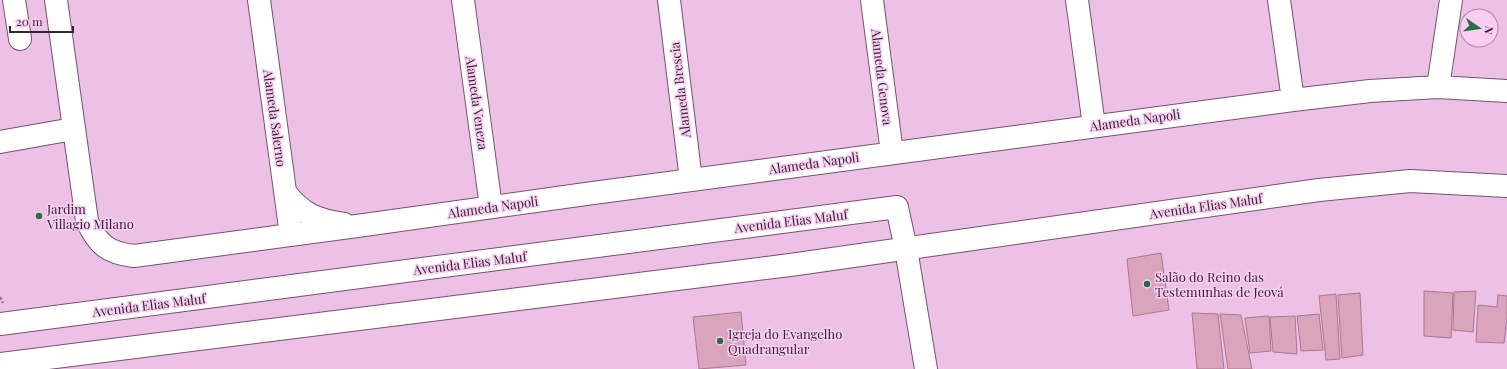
<svg xmlns="http://www.w3.org/2000/svg" width="1507" height="369" font-family="'Playfair Display',serif">
<style>
.building{fill:#daa5bc;stroke:#aa788e}
.lines{fill:none;stroke-linecap:round;stroke-linejoin:round}
.minor-casing{stroke:#765171;stroke-width:24}
.path{stroke:#91738c;stroke-width:2.5;stroke-dasharray:3 2;stroke-linecap:butt}
.minor{stroke:#fff;stroke-width:22}
.poi-dot{fill:#247140;stroke:#facef3;stroke-width:1.5}
.labels{text-anchor:middle;stroke-width:3;stroke-linejoin:round;paint-order:stroke}
.street-label{font-size:13px;fill:#352532;stroke:#facef3}
.poi-label{font-size:13px;fill:#352532;stroke:#facef3;text-anchor:start}
</style>
<rect width="100%" height="100%" fill="#edc1e5"/>
<path class="building" d="M1161,253L1169,310L1133,316L1127,259Z
M1424,291L1453,293L1451,338L1424,336Z
M1476,291L1473,332L1453,330L1454,292Z
M1360,293L1363,355L1342,358L1338,295Z
M1336,294L1340,359L1326,360L1319,296Z
M1498,295L1507,296V318L1504,343L1476,342L1478,305L1497,307Z
M741,312L746,365L699,369L693,317Z
M1192,313L1218,314L1224,369H1197Z
M1220,314L1241,315L1252,369H1228Z
M1319,314L1323,350L1301,351L1297,316Z
M1269,316L1271,351L1250,353L1245,318Z
M1295,316L1297,354L1273,352L1270,317Z"/>
<g class="lines">
<defs>
<path id="minor" d="M14,0L20,39
M56,0L87,221C98,245 108,253 134,256L357,226L593,193L1293,100L1370,91L1438,87L1507,91
M259,0L291,235
M463,0L491,207
M669,0L691,180
M872,0L892,153
M1077,0L1094,126
M1279,0L1293,100
M1438,87L1451,0
M0,142L73,129
M285,192C302,214 316,220 344,224
M0,324L897,207L906,249L926,369
M0,364L790,265L1319,190L1410,181L1507,186"/>
</defs>
<use href="#minor" class="minor-casing"/>
<path class="path" d="M0,297L3,303"/>
<use href="#minor" class="minor"/>
</g>
<g class="poi-dot">
<circle cx="39" cy="216" r="4"/>
<circle cx="1147" cy="284" r="4"/>
<circle cx="720" cy="341" r="4"/>
</g>
<g class="labels">
<g class="street-label">
<text transform="translate(882 77) rotate(83)" y="5">Alameda Genova</text>
<text transform="translate(680 90) rotate(-97)" y="5">Alameda Brescia</text>
<text transform="translate(477 103) rotate(82)" y="5">Alameda Veneza</text>
<text transform="translate(275 118) rotate(82)" y="5">Alameda Salerno</text>
<text transform="translate(1135 120) rotate(-8)" y="5">Alameda Napoli</text>
<text transform="translate(814 163) rotate(-8)" y="5">Alameda Napoli</text>
<text transform="translate(1206 206) rotate(-8)" y="5">Avenida Elias Maluf</text>
<text transform="translate(493 207) rotate(-8)" y="5">Alameda Napoli</text>
<text transform="translate(791 221) rotate(-7)" y="5">Avenida Elias Maluf</text>
<text transform="translate(470 263) rotate(-7)" y="5">Avenida Elias Maluf</text>
<text transform="translate(149 305) rotate(-7)" y="5">Avenida Elias Maluf</text>
</g>
<g class="poi-label">
<text x="47" y="214">Jardim<tspan x="47" dy="15">Villagio Milano</tspan></text>
<text x="1155" y="282">Salão do Reino das<tspan x="1155" dy="15">Testemunhas de Jeová</tspan></text>
<text x="728" y="339">Igreja do Evangelho<tspan x="728" dy="15">Quadrangular</tspan></text>
</g>
</g>
<g transform="translate(1479 28) rotate(103)"><circle r="19" fill="#facef3" stroke="#ab8aa6"/>
<path d="M0-3L7 15L0 10L-7 15Z" fill="#247140"/>
<text y="-6" font-size="11" font-weight="bold" text-anchor="middle" fill="#352532">N</text>
</g>
<path d="M10 26v6h63v-6" fill="none" stroke="#352532" stroke-width="2"/>
<text x="16" y="26" font-size="12" fill="#352532" stroke="#facef3" stroke-width="3" paint-order="stroke">20 m</text>
</svg>
